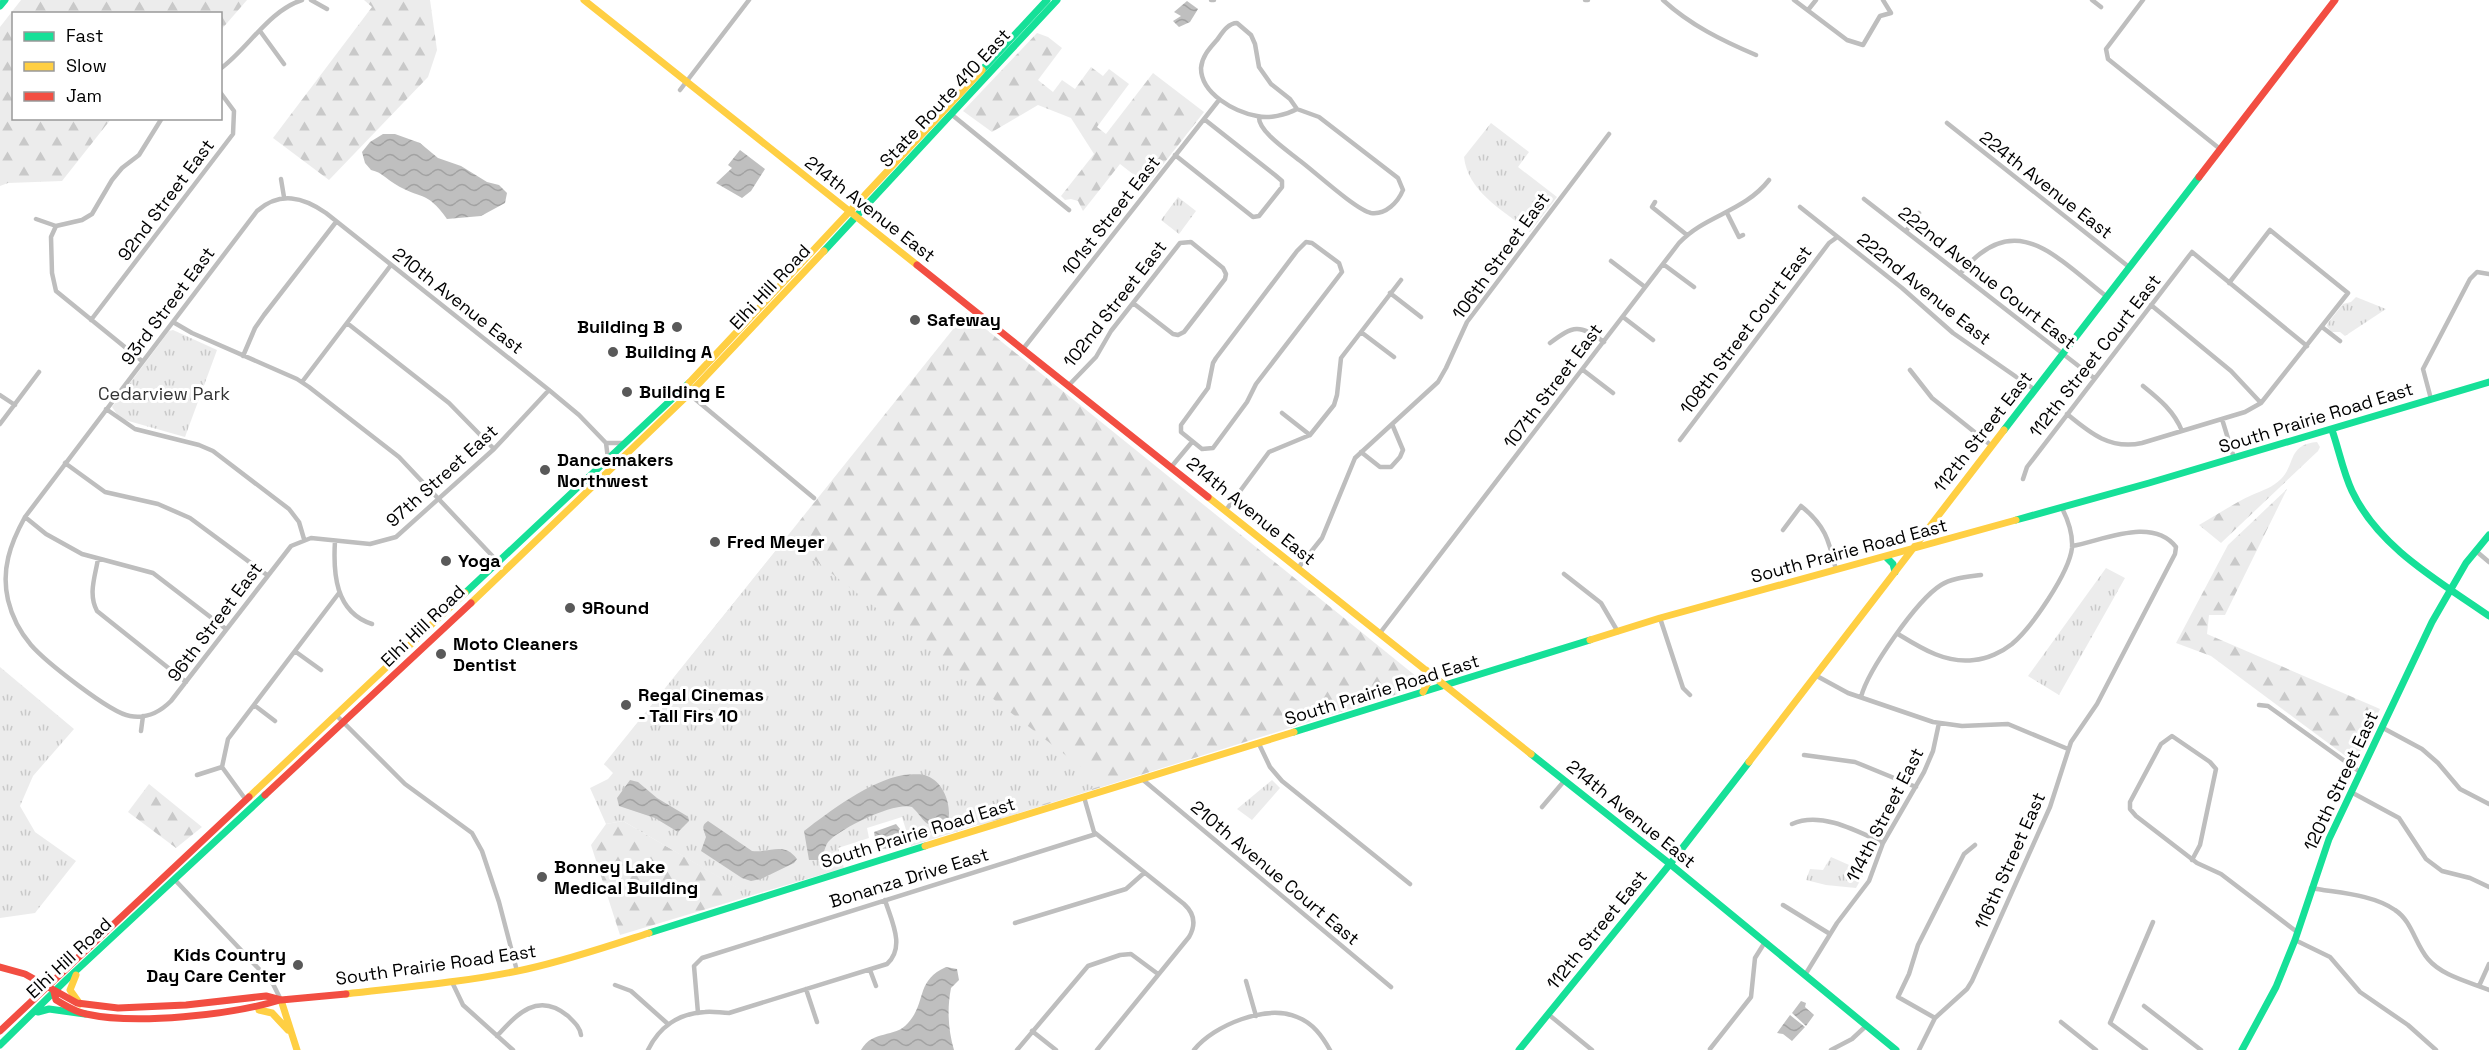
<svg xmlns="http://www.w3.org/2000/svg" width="2489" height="1050" font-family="'Space Grotesk',sans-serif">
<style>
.forest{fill:url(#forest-firs)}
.park{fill:url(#park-tufts)}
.water{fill:url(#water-waves)}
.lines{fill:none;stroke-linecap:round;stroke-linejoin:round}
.street{stroke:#bebebe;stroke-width:4.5}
.fast{stroke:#16e098;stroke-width:7}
.slow{stroke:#ffcf43;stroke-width:7}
.jam{stroke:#f24e42;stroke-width:7}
.poi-dot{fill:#595959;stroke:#fff;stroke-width:2}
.labels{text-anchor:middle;stroke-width:6;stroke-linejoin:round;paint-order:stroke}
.street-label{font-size:18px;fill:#000;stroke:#fff}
.poi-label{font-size:18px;font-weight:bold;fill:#000;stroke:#fff;text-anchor:start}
.park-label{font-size:18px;fill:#333;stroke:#fff}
</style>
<defs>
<pattern id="forest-firs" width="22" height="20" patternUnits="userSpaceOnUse" patternTransform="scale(1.5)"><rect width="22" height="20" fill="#ececec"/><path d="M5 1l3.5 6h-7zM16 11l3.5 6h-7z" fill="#c9c9c9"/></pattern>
<pattern id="park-tufts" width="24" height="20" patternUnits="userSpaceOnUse" patternTransform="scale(1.5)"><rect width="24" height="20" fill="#ececec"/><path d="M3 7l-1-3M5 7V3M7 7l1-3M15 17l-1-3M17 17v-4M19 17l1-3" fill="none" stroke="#c9c9c9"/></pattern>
<pattern id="water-waves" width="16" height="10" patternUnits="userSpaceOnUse" patternTransform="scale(1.5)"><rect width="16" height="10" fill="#bfbfbf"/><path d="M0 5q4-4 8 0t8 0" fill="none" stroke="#a2a2a2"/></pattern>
</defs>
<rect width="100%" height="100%" fill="#fff"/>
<path class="forest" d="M21,0H247L221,30L220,14L199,13L196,11L194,14H14V118L111,119L62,181L8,183L0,186V27Z
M364,0H430L437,50L428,77L329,180L273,138L372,7Z
M1037,33L1048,37L1062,48L1038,80L1053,92L1062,80L1075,89L1091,67L1103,76L1109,69L1129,84L1097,127L1106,134L1153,73L1204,112L1147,185L1120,164L1083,211L1078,201L1071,199L1065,200L1061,196L1094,154L1071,118L1038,105L992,132L963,111Z
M966,313L1417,677L1421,682L1420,686L1414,689L981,825L604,765Z
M2317,442L2320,447L2318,451L2221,543L2199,525C2217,515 2234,503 2252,495C2263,490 2272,488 2281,479C2296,464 2287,445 2317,442Z
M2287,489L2225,615H2209L2207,634L2380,709L2355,763L2211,656L2176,643L2228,545Z
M149,784L202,827L176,848L128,812Z
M623,821L740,889L743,898L620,935L591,845L606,824Z"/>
<path class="park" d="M1491,123L1529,152L1518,167L1557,197L1530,232C1505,211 1468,193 1464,157Z
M1178,197L1196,211L1179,234L1161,220Z
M2356,297L2386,309L2345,336L2340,332H2331L2327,326L2328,323L2343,304L2351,302Z
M173,330L217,350L185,437L125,420L119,417L112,407L169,331Z
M786,538L1104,785L911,846L902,817L867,828L869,838L838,848L844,868L743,898L739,889L623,821L606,824L590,788L608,779L613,773L604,764Z
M2106,568L2125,578L2059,695L2028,676Z
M0,667L74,729L33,776L20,806L35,832L76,861L35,913L0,918Z
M1272,780L1280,788L1252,820L1237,809Z
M1831,857L1865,872L1856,888L1826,885L1806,880L1810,869L1823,870Z"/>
<path class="water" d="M1187,1L1198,9L1190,22L1179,27L1173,21L1181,16L1174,12Z
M383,134H395L420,143L438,158L461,166L487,182L499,185L507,193L505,203L481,216L447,219C426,189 420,200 395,184C385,178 383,173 371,170L365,163L362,152L370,142Z
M740,150L765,169L751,191L742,198L716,183L732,168L728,165Z
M903,775C910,775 920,773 927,776C944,782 952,806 948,822C923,830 927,821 912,807C894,802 844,827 830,840C824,845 825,854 820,860H809L804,831C830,811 870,781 903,775Z
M630,780L638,782L657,798L687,816L689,821L678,832L655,818L619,806L617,798Z
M708,821L752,851C770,853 784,841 797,859L794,863L761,879L751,881L742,878L701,851L706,837C704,830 700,826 708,821Z
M896,824L905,835L906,843L897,848L876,849L885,846L889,841L887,838H875L874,832Z
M946,967L957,969L959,980L951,988C947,1009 948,1029 954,1050H861C873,1029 894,1039 908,1023C927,1002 915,981 946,967Z
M1801,1001L1806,1003L1805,1007L1814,1015L1806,1026L1792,1013Z
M1790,1015L1805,1027L1792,1041L1783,1034L1777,1033Z"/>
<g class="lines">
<path class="street" d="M311,0L327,9
M1211,0H1214
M1585,0H1588
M1663,0C1690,25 1723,41 1756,55
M1794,0L1847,40L1863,45L1880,16L1891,13L1883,0
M2092,0L2101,7
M2143,0L2106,49L2108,59L2220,149
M1808,10L1816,0
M260,31L284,64
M220,69C248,49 268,11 302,0
M680,90L749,0
M951,114L1069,210
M1259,117C1258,131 1288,151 1299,160C1314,171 1356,210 1371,213C1386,215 1398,202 1403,190L1398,178L1319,117L1297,109L1290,99L1271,84L1259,67L1255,44L1251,35L1237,23C1228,23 1222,33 1217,40C1210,48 1202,56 1201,68C1201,94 1235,112 1257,116C1269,119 1286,115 1297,109
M1947,123L2129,267
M1175,155L1253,217L1259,216L1282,187V181L1275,175L1204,119
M281,179L284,197
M1864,199L2094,378
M1655,202L1652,207L1687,235
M1800,207L1902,288L1953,333L2035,390
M1727,213L1739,237L1743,235
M36,219L56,226L82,220L92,214L112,180L122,168L139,155L162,118
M56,226L51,237L52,273L56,291L142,361
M1906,231L1919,213
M1306,242L1312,243L1339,263L1342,272L1256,384L1247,402L1213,448L1202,449L1181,432V425L1208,388L1213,363L1216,358L1297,251Z
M1611,261L1645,287
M1663,264L1694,287
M1960,274C2014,206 2056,257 2106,296
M1390,293L1421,317
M2151,305L2231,371L2261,403
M1623,317L1653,340
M91,320L233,134L234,111L220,92
M173,322L192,333L297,379L309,387L399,457L499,563
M347,323L449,403L494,449
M2322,327L2340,341
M1361,332L1394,357
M1550,343C1574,325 1579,324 1604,342
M1023,349L1219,100
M243,356L255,328L264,315L336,222
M1583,370L1613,393
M1910,370L1932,398L1992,446
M302,382L391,265
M1069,385L1096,357L1111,331L1180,243L1191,242L1223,268L1226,274L1225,279L1184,332L1178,335L1173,334L1133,303
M2143,386C2159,399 2174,411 2182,431
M549,390L494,449L396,537L370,544L311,538L291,546L171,701C160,712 146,719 130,716C110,713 45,661 31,645C20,632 12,617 8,600C1,570 10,544 25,517L257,211C280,191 303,197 326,213L549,390L579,415L606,443
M689,394L814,498
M0,395L15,405
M2431,399L2423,369L2470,279L2477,272L2489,274
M106,409L135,429L199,445L213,451L289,509L299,522L304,539
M1282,413L1310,435
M2067,414C2090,433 2110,450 2142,443L2245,412L2261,403L2348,293L2270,230L2229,283
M2222,419L2234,458
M0,424L39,372
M1680,440L1801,280L1829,243L1836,238
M1361,452L1380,467H1391L1400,457L1403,450L1392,424
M608,459L606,443H625
M65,463L105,492L158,504L190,518L267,575
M1172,466L1192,442
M2023,479L2027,467L2192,252L2307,346
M1226,510L1269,452L1310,435L1334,405L1337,395L1341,358L1401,280
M25,517L46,534L82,554L153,573L226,629
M1783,530L1801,506C1826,526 1829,541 1836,570
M335,541C333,573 335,612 372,624
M2476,551L2489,562
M98,559C95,577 88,594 97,611L186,682
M1298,568L1322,538L1355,458L1438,382L1446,368L1467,322L1609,134
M1564,574L1601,603L1618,632
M1660,618L1683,688L1690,695
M1380,633L1679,243C1705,215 1744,212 1769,180
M1898,634C1921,648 1946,664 1974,660C1987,659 2002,652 2012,644C2032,627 2069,573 2072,548C2073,534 2068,520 2062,508
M296,652L321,670
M1815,675L1848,693L1933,722L1962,726L2008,724L2068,749
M1861,697C1868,670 1917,600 1941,585C1952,578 1967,577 1981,575
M254,705L275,721
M2259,705L2268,706L2360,772
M336,715L405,784L472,833L482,851L499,902L517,971
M2383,728L2422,749L2438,763L2460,789L2489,804
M141,731L143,716
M1259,744L1270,767L1282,781L1410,884
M1804,755L1855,762L1916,787
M197,775L222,767
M1142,779L1391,987
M2351,792L2399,818L2426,859L2442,871L2470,878L2489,887
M1084,797L1094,832L1184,904C1195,914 1196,925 1189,937L1097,1050
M246,800L222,767L228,739L339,593
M1542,807L1565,780
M1792,824C1821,811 1857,831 1883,843
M2192,860L2200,845L2216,769L2210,762L2172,736L2161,744L2130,802V809L2136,816L2197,863L2221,874L2297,932
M175,880L273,984L281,1000
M2311,888C2338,893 2372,894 2395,910C2412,921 2415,944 2428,959C2442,976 2470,982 2489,990
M1783,905L1830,934
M1015,923L1126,889L1144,873
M2295,940L2330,957L2360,992L2408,1025L2436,1050
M870,970L876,986
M1805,975L1837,923L1869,881L1883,843L1924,772L1933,751L1939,723
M1246,981L1256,1016
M452,982L463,1005L513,1050
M615,985L631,991L668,1024
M2479,986L2489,964
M806,989L817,1022
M2144,1006L2201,1050
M698,1013L694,966L702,958L1096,834
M1548,1014L1592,1050
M1935,1018L1898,997L1909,974L1918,945L1964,854L1975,845
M2061,1022L2096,1050
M1032,1031L1056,1050
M497,1036C517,1014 538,991 568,1016C574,1022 580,1027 581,1035
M1710,1049L1751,997L1755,958L1765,942
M648,1050C659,1027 679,1013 705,1012C713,1011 721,1013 729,1013L887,964C906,947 891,920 885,900
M1017,1050L1088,966L1120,955L1131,954L1158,974
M1194,1050C1214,1025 1266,1004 1297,1017C1313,1023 1322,1036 1330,1050
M1831,1050L1852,1039L1866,1026
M1919,1050L1935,1018L1967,989L1972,981L2050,807L2071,742L2097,704L2175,554L2176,547C2152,516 2102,541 2072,546
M2146,1050L2110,1023L2153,922"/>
<path class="fast" d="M0,6L5,0
M982,70L1047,0
M824,251L1057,0
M2004,430L2199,177
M2332,430C2339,450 2343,472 2352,491C2379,548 2439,581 2489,616
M2016,520L2149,483L2489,382
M1886,557L1893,564L1895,572
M465,593L689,383
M1294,732L1590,640
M1531,754L1670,864L1896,1050
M649,933L925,846
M38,1012L49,1009L85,1014
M0,1045L66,980L265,795
M1519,1050L1670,864L1749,762
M2242,1050L2276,987L2295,940L2329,839L2432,622L2466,563L2489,535"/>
<path class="slow" d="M584,0L917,265
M689,383L982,70
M1208,497L1531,754
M471,603L689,394L824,251
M1590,640L1660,618L2016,520
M1423,692L1428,682L1426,670
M1749,762L2004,430
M249,797L465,593
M925,846L1294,732
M76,975L70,990L80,1004
M346,994C406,987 467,982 527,969C568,960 609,946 649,933
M281,1000L297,1050
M259,1010L272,1013L288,1030"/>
<path class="jam" d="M2199,177L2335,0
M917,265L1208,497
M265,795L471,603
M0,967L25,974L77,1003L118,1008L186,1005L266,996L281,1000L346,994
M54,992L56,1000C65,1005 75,1012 86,1014C136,1025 231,1015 280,1000
M0,1031L249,797"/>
</g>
<g class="poi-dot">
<circle cx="915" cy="320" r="6"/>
<circle cx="677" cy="327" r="6"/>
<circle cx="613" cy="352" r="6"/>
<circle cx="627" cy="392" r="6"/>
<circle cx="545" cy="470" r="6"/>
<circle cx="715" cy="542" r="6"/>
<circle cx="446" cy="561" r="6"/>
<circle cx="570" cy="608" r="6"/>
<circle cx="441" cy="654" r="6"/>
<circle cx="626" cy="705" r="6"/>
<circle cx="542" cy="877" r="6"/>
<circle cx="298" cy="965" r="6"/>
</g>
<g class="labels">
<g class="street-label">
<text transform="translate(945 98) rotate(-47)" y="6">State Route 410 East</text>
<text transform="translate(2046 185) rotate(38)" y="6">224th Avenue East</text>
<text transform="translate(166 200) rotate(-53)" y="6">92nd Street East</text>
<text transform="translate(870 209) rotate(38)" y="6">214th Avenue East</text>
<text transform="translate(1111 216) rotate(-52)" y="6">101st Street East</text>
<text transform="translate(1501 256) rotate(-54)" y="6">106th Street East</text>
<text transform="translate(1987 278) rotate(38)" y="6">222nd Avenue Court East</text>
<text transform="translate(770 287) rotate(-47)" y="6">Elhi Hill Road</text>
<text transform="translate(1924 289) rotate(39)" y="6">222nd Avenue East</text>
<text transform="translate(458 301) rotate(38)" y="6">210th Avenue East</text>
<text transform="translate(1115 304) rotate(-52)" y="6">102nd Street East</text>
<text transform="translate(168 306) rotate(-53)" y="6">93rd Street East</text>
<text transform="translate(1746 330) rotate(-53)" y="6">108th Street Court East</text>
<text transform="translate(2095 356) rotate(-52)" y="6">112th Street Court East</text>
<text transform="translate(1553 386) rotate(-53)" y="6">107th Street East</text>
<text transform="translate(2316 418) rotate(-17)" y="6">South Prairie Road East</text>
<text transform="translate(1983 432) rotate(-52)" y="6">112th Street East</text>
<text transform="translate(442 476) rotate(-42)" y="6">97th Street East</text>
<text transform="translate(1251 511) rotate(39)" y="6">214th Avenue East</text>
<text transform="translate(1849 551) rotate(-15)" y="6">South Prairie Road East</text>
<text transform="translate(215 622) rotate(-53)" y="6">96th Street East</text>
<text transform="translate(423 626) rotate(-44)" y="6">Elhi Hill Road</text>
<text transform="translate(1382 690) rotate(-17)" y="6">South Prairie Road East</text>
<text transform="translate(2341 781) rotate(-65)" y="6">120th Street East</text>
<text transform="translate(1631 814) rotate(39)" y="6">214th Avenue East</text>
<text transform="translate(1885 815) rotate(-63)" y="6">114th Street East</text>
<text transform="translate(918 833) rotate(-17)" y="6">South Prairie Road East</text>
<text transform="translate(2010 861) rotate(-66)" y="6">116th Street East</text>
<text transform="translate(1275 873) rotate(40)" y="6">210th Avenue Court East</text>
<text transform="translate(909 878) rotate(-17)" y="6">Bonanza Drive East</text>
<text transform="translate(1597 930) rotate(-51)" y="6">112th Street East</text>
<text transform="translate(69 958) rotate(-43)" y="6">Elhi Hill Road</text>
<text transform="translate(436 965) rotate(-8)" y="6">South Prairie Road East</text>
</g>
<g class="poi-label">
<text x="927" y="326">Safeway</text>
<text x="665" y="333" text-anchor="end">Building B</text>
<text x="625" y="358">Building A</text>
<text x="639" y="398">Building E</text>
<text x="557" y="466">Dancemakers<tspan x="557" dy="21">Northwest</tspan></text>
<text x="727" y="548">Fred Meyer</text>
<text x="458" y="567">Yoga</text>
<text x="582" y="614">9Round</text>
<text x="453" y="650">Moto Cleaners<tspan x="453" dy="21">Dentist</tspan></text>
<text x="638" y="701">Regal Cinemas<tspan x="638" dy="21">- Tall Firs 10</tspan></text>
<text x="554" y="873">Bonney Lake<tspan x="554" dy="21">Medical Building</tspan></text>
<text x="286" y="961" text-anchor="end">Kids Country<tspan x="286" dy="21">Day Care Center</tspan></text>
</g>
<g class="park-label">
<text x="164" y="400">Cedarview Park</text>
</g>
</g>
<rect x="12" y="12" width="210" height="108" fill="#ffffff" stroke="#999999" stroke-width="1.5"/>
<rect x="24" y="32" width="30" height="9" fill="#16e098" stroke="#999999" stroke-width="1.5"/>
<text x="66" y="42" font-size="18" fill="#000000">Fast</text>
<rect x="24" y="62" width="30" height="9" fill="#ffcf43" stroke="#999999" stroke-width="1.5"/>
<text x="66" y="72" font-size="18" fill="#000000">Slow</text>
<rect x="24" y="92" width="30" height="9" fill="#f24e42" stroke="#999999" stroke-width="1.5"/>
<text x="66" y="102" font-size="18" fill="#000000">Jam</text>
</svg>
